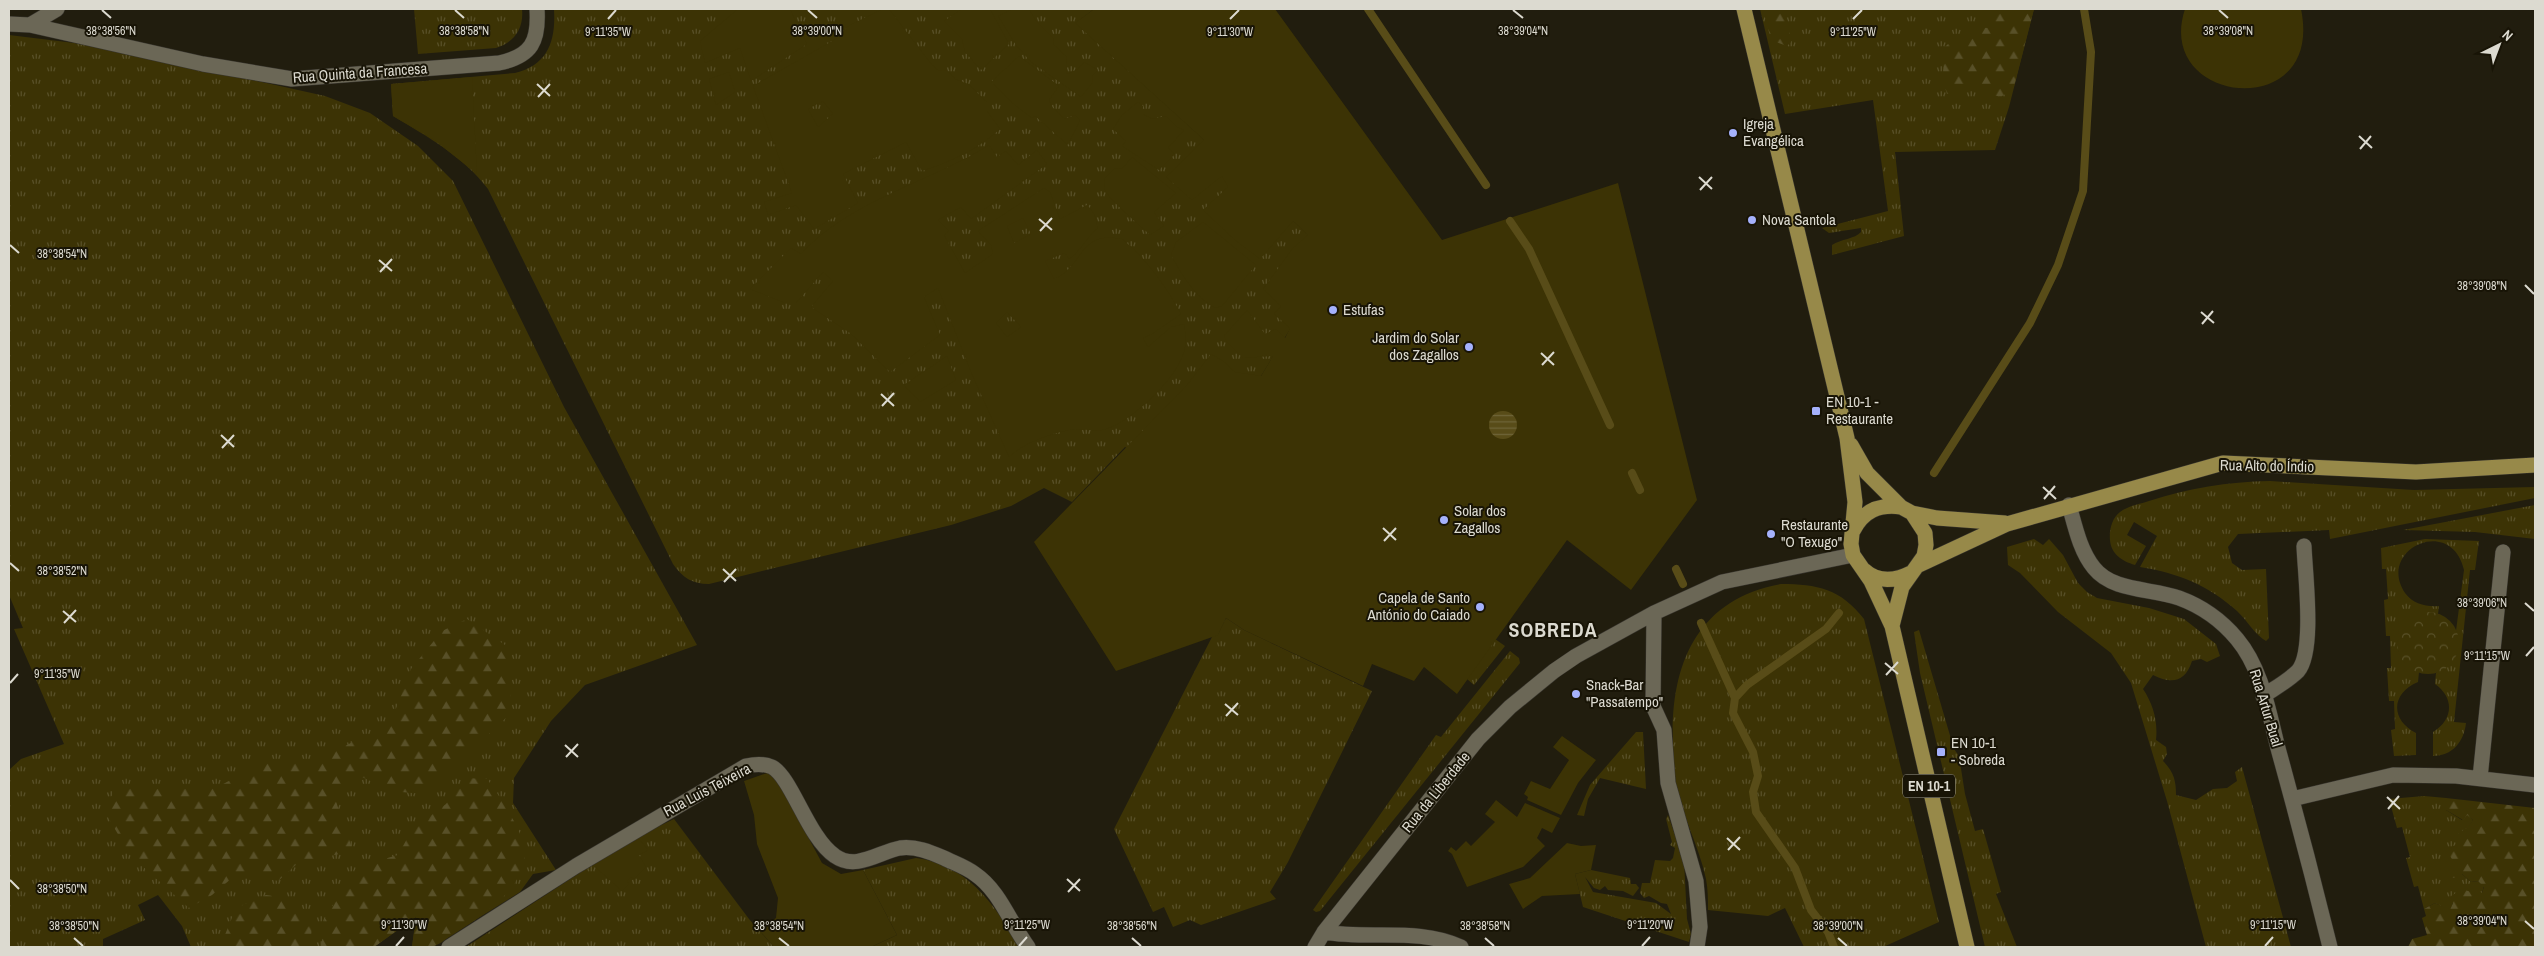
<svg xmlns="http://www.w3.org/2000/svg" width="2544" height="956" font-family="'Archivo Narrow',sans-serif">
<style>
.grass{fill:url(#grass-tufts)}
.forest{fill:url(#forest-firs)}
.park{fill:url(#park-crowns)}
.garden{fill:#3c3305;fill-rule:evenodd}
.water{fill:url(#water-rules)}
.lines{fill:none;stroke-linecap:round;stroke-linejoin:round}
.stream{stroke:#584c18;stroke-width:8}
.minor-casing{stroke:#38352e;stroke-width:16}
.major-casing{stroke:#38352e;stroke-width:16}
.minor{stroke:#6b6756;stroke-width:15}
.major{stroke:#978949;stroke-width:15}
.ticks{fill:none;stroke:#dcdad0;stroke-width:2}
.poi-dot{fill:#a5b1fc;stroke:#181406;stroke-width:2}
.labels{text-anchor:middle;stroke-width:4;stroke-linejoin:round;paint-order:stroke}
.shield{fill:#181406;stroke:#a19f93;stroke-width:1}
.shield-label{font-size:14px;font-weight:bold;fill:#dcdad0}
.street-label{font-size:15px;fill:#dcdad0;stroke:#181406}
.poi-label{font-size:15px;fill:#dcdad0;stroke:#181406;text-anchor:start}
.district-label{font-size:20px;font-weight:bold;letter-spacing:1px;fill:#dcdad0;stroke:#181406}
.ticks-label{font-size:12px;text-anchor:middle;fill:#dcdad0;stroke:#181406;stroke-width:4;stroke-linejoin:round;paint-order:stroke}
</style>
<defs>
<pattern id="grass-tufts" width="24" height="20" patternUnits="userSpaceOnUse" patternTransform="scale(1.25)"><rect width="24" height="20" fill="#3c3305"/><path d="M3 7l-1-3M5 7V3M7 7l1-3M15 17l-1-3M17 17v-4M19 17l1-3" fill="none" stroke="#585028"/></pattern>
<pattern id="forest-firs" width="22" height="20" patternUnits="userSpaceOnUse" patternTransform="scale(1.25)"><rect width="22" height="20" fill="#3c3305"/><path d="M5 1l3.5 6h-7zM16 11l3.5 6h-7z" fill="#585028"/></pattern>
<pattern id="park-crowns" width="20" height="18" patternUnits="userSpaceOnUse" patternTransform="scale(1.25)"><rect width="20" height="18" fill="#3c3305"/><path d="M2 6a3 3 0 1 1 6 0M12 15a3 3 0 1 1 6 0" fill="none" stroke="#585028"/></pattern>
<pattern id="water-rules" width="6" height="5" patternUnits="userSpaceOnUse" patternTransform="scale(1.25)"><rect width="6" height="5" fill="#584c18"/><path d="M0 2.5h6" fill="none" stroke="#6f6539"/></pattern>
</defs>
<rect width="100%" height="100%" fill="#211d0e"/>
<path class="grass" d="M414,9H522C524,29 514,42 496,48L418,54Z
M554,9H1094L1076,23L1334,258L1193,486L1125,447L1072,502L1044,488L1011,506L951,525L709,584C692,584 683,578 673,564L488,189C463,156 428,137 393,116L391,84L515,73C548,65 556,41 554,9Z
M1760,9H2034L2009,107L1995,150L1895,152L1904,236L1832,255V245C1841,239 1855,239 1861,232V228L1829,233L1822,228L1888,211L1873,100L1785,114Z
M9,35L99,46L325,96L370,113L418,146L453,181L564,407L697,645L585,685L551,721L514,778L513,803L556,870L533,874L520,892L432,947H412L416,917L374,947H191L182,926L158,895L138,905L145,920L103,939V947H9V770L21,759L64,744L14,629L23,628L9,595Z
M2270,481L2414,490L2535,487V498L2330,539L2329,530L2238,534L2228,547L2232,563L2242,570L2266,569L2269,638L2266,641C2256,636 2246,619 2237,611C2208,585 2178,573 2140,567L2157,536L2134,522L2127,535L2146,546L2135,565C2122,561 2111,554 2110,540C2109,530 2112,518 2120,512C2128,506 2140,504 2149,501C2189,488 2227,482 2270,481Z
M2535,505V539L2475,532L2403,530Z
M2034,539L2043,545L2049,539L2063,555L2078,583L2087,592L2097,598L2149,608L2184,619L2216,644L2220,656L2207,662L2201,659L2192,661C2185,683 2171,684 2153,675L2143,689C2153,704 2158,721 2156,740L2166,747L2167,754L2163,761C2174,772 2176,781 2176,795L2196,800L2213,789L2227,788L2237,781L2235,772L2242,767L2291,947H2206L2167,801L2131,683L2111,653L2058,612L2020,573L2008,565L2007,547Z
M2425,539L2479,541L2475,570H2470L2454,722L2466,723C2464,742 2452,756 2433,756V732C2453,720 2455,698 2435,684L2436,673L2456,656L2458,639L2456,631L2464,570C2451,514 2376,550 2405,593C2413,604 2426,607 2439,606L2438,614C2398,606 2381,657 2419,672L2418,682C2391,693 2390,720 2416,733V755L2394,756L2391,730L2395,729L2394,701H2389L2387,668H2391L2390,636H2386L2384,600L2388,599L2386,569H2382L2381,548Z
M1781,584C1817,584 1841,589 1864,619L1939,922L1883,947H1804L1785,908L1768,916L1708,910C1708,900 1708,889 1706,879C1699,845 1680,812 1674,777C1672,766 1673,754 1673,743C1670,665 1697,599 1781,584Z
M1226,618L1244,630L1372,691L1288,862L1270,892L1276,899L1201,925L1190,920L1173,927L1164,907L1153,912L1114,829L1213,635L1218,634Z
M1919,630L1954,749L1959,756L1965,794L1975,831L1983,829L2001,892L1996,894L2017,947H1985L1920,673L1914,632Z
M1495,639L1505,646L1474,685L1467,679Z
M1510,651L1519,658L1520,663L1320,911L1316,912L1313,910L1436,735L1441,737Z
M1636,732H1643L1646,789L1600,778L1588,799L1584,816L1577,815L1590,785Z
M2424,796L2446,798V810L2462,820L2467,814L2473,820L2461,839L2462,874L2471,882L2478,881L2484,886L2482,893L2453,903L2450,911L2435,903L2424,909L2418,886L2414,887L2406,858L2410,857L2402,827L2397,828L2389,799Z
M1668,815L1684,861L1687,919L1691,934L1689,942L1583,907L1575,874L1591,870L1630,878L1631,884H1636L1639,888L1633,896L1623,891L1608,890L1605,886L1600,890L1594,888L1585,877L1593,892L1656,903L1671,914L1667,904L1661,903L1649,896L1644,898L1640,893L1642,883H1650L1655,860L1670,861L1673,858L1675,848L1670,845L1672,842L1666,819Z
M674,819L749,919L774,947H466L630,840Z
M916,858C968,864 995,906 1020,947H871L897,935L863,870Z"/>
<path class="forest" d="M1763,9H1784L1783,18L1788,21L1791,42L1787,46L1771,40Z
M2000,9H2034L2014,86L2008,93L2000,97L1966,86L1956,92L1947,94L1943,81L1944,48L1948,44L1965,41L1967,33L1972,27L1988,28L1991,24L1989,20L1994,11Z
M467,619L505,645L512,685L508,716C479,742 454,770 423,794L391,791L362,777L333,793L353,851L298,863L278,881L239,872L212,895L189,908L130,855L104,810L116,788L135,783L150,789L216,788L269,759L313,761L374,732L394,714L411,669L442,631Z
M465,778L487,779C499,795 524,832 525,853C525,889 480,917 454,934C447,938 438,946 431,947C425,948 418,947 412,947L416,917L374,947H321L325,919L345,883L361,862L377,861L398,855L412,830L446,804Z
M2446,798L2535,808V947H2408L2412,939L2427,935L2422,918L2426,916L2424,909L2435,903L2450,910L2453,903L2451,896L2462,889L2471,892L2476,889L2482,893L2484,887L2478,881L2471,882L2462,874L2454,878L2446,874L2445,866L2453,861L2449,854L2453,846L2460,844L2461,839L2458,833L2467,828L2473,820L2467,815L2463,820L2446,810Z
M266,895L294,899L312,926L310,947H220L236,908Z"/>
<path class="park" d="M2397 643a31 31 0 1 1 62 0a31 31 0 1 1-62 0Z"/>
<path class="garden" d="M738,9H790L807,44L751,81L740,48L705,63L700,41Z
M883,9H889L932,65L938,70L948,71L955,79L968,84L987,102V111L1000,129C977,150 952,161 922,171L906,142L843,174L858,203L814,229L796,205L768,215L764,202L792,193L753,86L834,40L850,25ZM823,101L833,114L818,127L808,109Z
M962,9H990L1009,44L981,70L965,52L962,39L944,21Z
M1013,9H1029L1036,21L1053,38L1054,45L1066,56L1067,74L1078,69L1084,62L1098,70L1092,76L1093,82L1081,97L1031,62L1016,45L998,16Z
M1094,9H1275L1442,240L1618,183L1697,500L1631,590L1567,540L1457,694L1424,667L1414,681L1372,664L1363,686L1244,630L1226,618L1218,635L1116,671L1034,542L1187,385L1211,354L1223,361L1235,372L1261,376L1273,356L1243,358L1227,342L1224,336L1247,310L1265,334L1276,329L1285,338L1290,328L1274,314L1281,306L1263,289L1293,248L1308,235L1293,221L1260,259L1235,240L1203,210L1228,187L1222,176L1192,200L1166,177L1204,140L1075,23Z
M2185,9H2301C2325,124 2153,105 2185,9Z
M1019,56L1059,86L1049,100L1052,107L1065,119L1075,115L1080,120L1068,145L1035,116L1032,118L1016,106L991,82Z
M729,72L735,92L716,105L709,79Z
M472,77L477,174L434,140L393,116L391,84Z
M1138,102L1143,106V114L1152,119L1166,116L1177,127L1184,130L1168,148L1175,154L1159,170L1122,146L1126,141L1113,129L1122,115Z
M989,145L997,157L1006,151L1018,165L1037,150L1047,164L971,219L961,207L938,220L949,231L944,235L965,273L993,254L991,245L978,231L1044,188L1050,192L1060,219L1087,205C1093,210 1098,220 1097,229C1087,237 1078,254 1069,259L1065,253L1045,261L1054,279C1083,268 1079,229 1122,239C1144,256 1169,290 1181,314L1152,334L1143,338L1148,347L1171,327L1184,324C1186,335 1187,347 1182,357C1173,382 1128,425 1102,430C1093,431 1084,429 1075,429C1055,432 1024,442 1009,457L971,372L938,288L924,297L940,335L890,372L850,333L811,307L833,281L823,272L796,303H785L750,289L791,248L801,254C849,201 930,182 989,145ZM1023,218L1031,234L1014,243L1007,226ZM1007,312L1021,327L1007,337L996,323Z
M1132,157L1176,193L1154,212L1164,226L1150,235C1141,226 1107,198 1105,190C1104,186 1105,181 1105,178L1115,168L1122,169Z
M1203,222L1256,265L1222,306L1215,308C1193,295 1183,276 1171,255L1176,242Z
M947,356L956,380L920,402L904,385Z
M1562,736L1596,760L1578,783L1561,815L1527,800L1528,797L1524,794L1531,781L1550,789L1569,760L1553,747Z
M770,772L785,794L822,863L841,874L863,870L897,935L871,947H774L758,929L776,918L778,898L757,844L754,815L744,781Z
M1496,800L1517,817L1525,803L1560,818L1552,833L1542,828L1537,838L1545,846L1523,867L1467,887L1452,854L1448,851L1451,847L1456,851L1466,841L1471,846L1495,822L1485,814Z
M635,839L640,840L648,850L639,855L646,867L634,879L631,877L627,881L629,884L622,891L593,865Z
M1567,843L1581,846L1596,845L1591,870L1575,874L1580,894L1542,896L1523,909L1509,884L1530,878Z"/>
<path class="water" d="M1489 425a14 14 0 1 1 28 0a14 14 0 1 1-28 0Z"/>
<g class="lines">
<path class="stream" d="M1368,9L1486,185
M1510,221L1529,249L1610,425
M1632,473L1640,490
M1934,473L2030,323L2058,265L2083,191L2091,52L2084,9
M1676,569L1683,584
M1701,623L1735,698
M1834,947L1828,932L1811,910L1795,868L1756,812L1753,792L1758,776L1753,752L1733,713L1735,698L1747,685L1826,629L1839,613"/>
<defs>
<path id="minor" d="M9,24L30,25L57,9
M30,25L203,64L292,79L499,63C532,56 539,41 537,9
M2069,505C2075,526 2080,551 2094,568C2113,592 2152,588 2179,598C2201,606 2222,621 2237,639C2263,670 2269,715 2279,752C2297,817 2314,882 2330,947
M1654,613L1653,706L1664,730L1668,783L1696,881L1700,927L1697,947
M2263,696C2275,688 2288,681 2298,671C2315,651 2305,574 2304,546
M2480,778L2503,552
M2292,799L2393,775L2456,776L2535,785
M1324,932C1370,940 1418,927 1461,947
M449,947L576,866L746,766C755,764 763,763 772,767C792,778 808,838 835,856C856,871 879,852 900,848C916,846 930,852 944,858C954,863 966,867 975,874C1000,891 1010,923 1028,947
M1315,947L1324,932L1478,739L1510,707L1554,671L1576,656L1654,613L1722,582L1853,555"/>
<path id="major" d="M1744,9L1847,438L1855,502L1851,544L1853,555L1871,581L1892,626L1967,947
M1851,445L1867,473L1901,507L1912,513L1925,533L1926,545L1924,556L1902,587L1892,626
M1912,513L1937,518L2005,523
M1853,531C1863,511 1879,504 1901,507
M1919,565L2007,524L2223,463L2416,472L2535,465
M1864,570C1878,583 1895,581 1911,573"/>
</defs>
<use href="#minor" class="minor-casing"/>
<use href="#major" class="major-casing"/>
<use href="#minor" class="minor"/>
<use href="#major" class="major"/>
</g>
<path class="ticks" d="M102,10L111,18M455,10L464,18M808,10L817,18M1513,10L1523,18M2219,10L2228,18M608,19L616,10M1230,19L1239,10M1853,19L1862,10M537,84L550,96M538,97L550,84M2359,136L2372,148M2360,149L2371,136M1699,177L1712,189M1700,190L1712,177M1039,219L1052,230M1040,231L1052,218M10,245L19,253M379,260L392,271M380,272L392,259M2525,285L2534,294M2201,312L2214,323M2202,324L2213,311M1541,353L1554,365M1542,365L1554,352M881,394L894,406M882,406L894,393M221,435L234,447M222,448L234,435M2043,487L2056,499M2044,499L2055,486M1383,528L1396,540M1384,541L1396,528M10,563L19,571M723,569L736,581M724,582L736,569M2525,603L2534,611M63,611L76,622M64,623L76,610M2526,656L2534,647M1885,663L1898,674M1886,675L1898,662M10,683L18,674M1225,704L1238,715M1226,716L1238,703M565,745L578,757M566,757L578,744M2387,797L2400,809M2388,809L2399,796M1727,838L1740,850M1728,850L1740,837M1067,879L1080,891M10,880L19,889M1068,892L1080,879M2525,921L2534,929M74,938L83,946M779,938L789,946M1132,938L1141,946M1485,938L1494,946M1838,938L1847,946M396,946L404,937M1019,946L1027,937M1642,946L1650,937M2265,946L2273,937"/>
<g class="poi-dot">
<circle cx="1733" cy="133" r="5"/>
<circle cx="1752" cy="220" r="5"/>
<circle cx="1333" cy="310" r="5"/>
<circle cx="1469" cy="347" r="5"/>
<rect x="1811" y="406" width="10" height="10" rx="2.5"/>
<circle cx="1444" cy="520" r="5"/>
<circle cx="1771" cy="534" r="5"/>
<circle cx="1480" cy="607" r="5"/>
<circle cx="1576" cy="694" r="5"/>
<rect x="1936" y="747" width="10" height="10" rx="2.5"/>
</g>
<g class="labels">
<rect class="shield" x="1903" y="774.5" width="52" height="23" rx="4"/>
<g class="shield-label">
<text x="1929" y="791">EN 10-1</text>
</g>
<g class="street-label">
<text transform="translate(360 73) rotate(-4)" y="5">Rua Quinta da Francesa</text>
<text transform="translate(2267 466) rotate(1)" y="5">Rua Alto do Índio</text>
<text transform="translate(2266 708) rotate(73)" y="5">Rua Artur Bual</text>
<text transform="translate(707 790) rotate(-28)" y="5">Rua Luis Teixeira</text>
<text transform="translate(1436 792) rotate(-51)" y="5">Rua da Liberdade</text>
</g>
<g class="poi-label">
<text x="1743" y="129">Igreja<tspan x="1743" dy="17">Evangélica</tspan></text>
<text x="1762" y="225">Nova Santola</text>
<text x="1343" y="315">Estufas</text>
<text x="1459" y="343" text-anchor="end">Jardim do Solar<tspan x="1459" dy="17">dos Zagallos</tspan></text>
<text x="1826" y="407">EN 10-1 -<tspan x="1826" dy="17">Restaurante</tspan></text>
<text x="1454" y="516">Solar dos<tspan x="1454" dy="17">Zagallos</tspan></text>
<text x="1781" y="530">Restaurante<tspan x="1781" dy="17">"O Texugo"</tspan></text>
<text x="1470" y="603" text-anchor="end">Capela de Santo<tspan x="1470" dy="17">António do Caiado</tspan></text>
<text x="1586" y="690">Snack-Bar<tspan x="1586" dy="17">"Passatempo"</tspan></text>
<text x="1951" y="748">EN 10-1<tspan x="1951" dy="17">- Sobreda</tspan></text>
</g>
<g class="district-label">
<text x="1553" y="637">SOBREDA</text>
</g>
</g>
<g class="ticks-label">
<text x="1523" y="35">38°39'04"N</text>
<text x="111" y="35">38°38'56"N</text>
<text x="464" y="35">38°38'58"N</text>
<text x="817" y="35">38°39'00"N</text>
<text x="2228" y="35">38°39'08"N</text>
<text x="608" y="36">9°11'35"W</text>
<text x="1230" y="36">9°11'30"W</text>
<text x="1853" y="36">9°11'25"W</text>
<text x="62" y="258">38°38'54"N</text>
<text x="2482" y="290">38°39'08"N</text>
<text x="62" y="575">38°38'52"N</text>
<text x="2482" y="607">38°39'06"N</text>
<text x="2487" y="660">9°11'15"W</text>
<text x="57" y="678">9°11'35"W</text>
<text x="62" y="893">38°38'50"N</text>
<text x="2482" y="925">38°39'04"N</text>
<text x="404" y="929">9°11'30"W</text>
<text x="1027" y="929">9°11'25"W</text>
<text x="1650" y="929">9°11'20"W</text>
<text x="2273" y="929">9°11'15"W</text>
<text x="74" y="930">38°38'50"N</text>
<text x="779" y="930">38°38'54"N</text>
<text x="1132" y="930">38°38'56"N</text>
<text x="1485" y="930">38°38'58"N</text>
<text x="1838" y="930">38°39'00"N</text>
</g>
<rect width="2544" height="956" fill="none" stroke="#dcdad0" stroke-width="20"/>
<g transform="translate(2499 45) rotate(42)" stroke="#181406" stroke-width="4" paint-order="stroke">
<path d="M0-4L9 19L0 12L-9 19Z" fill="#dcdad0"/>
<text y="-8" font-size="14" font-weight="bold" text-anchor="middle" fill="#dcdad0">N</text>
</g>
</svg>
